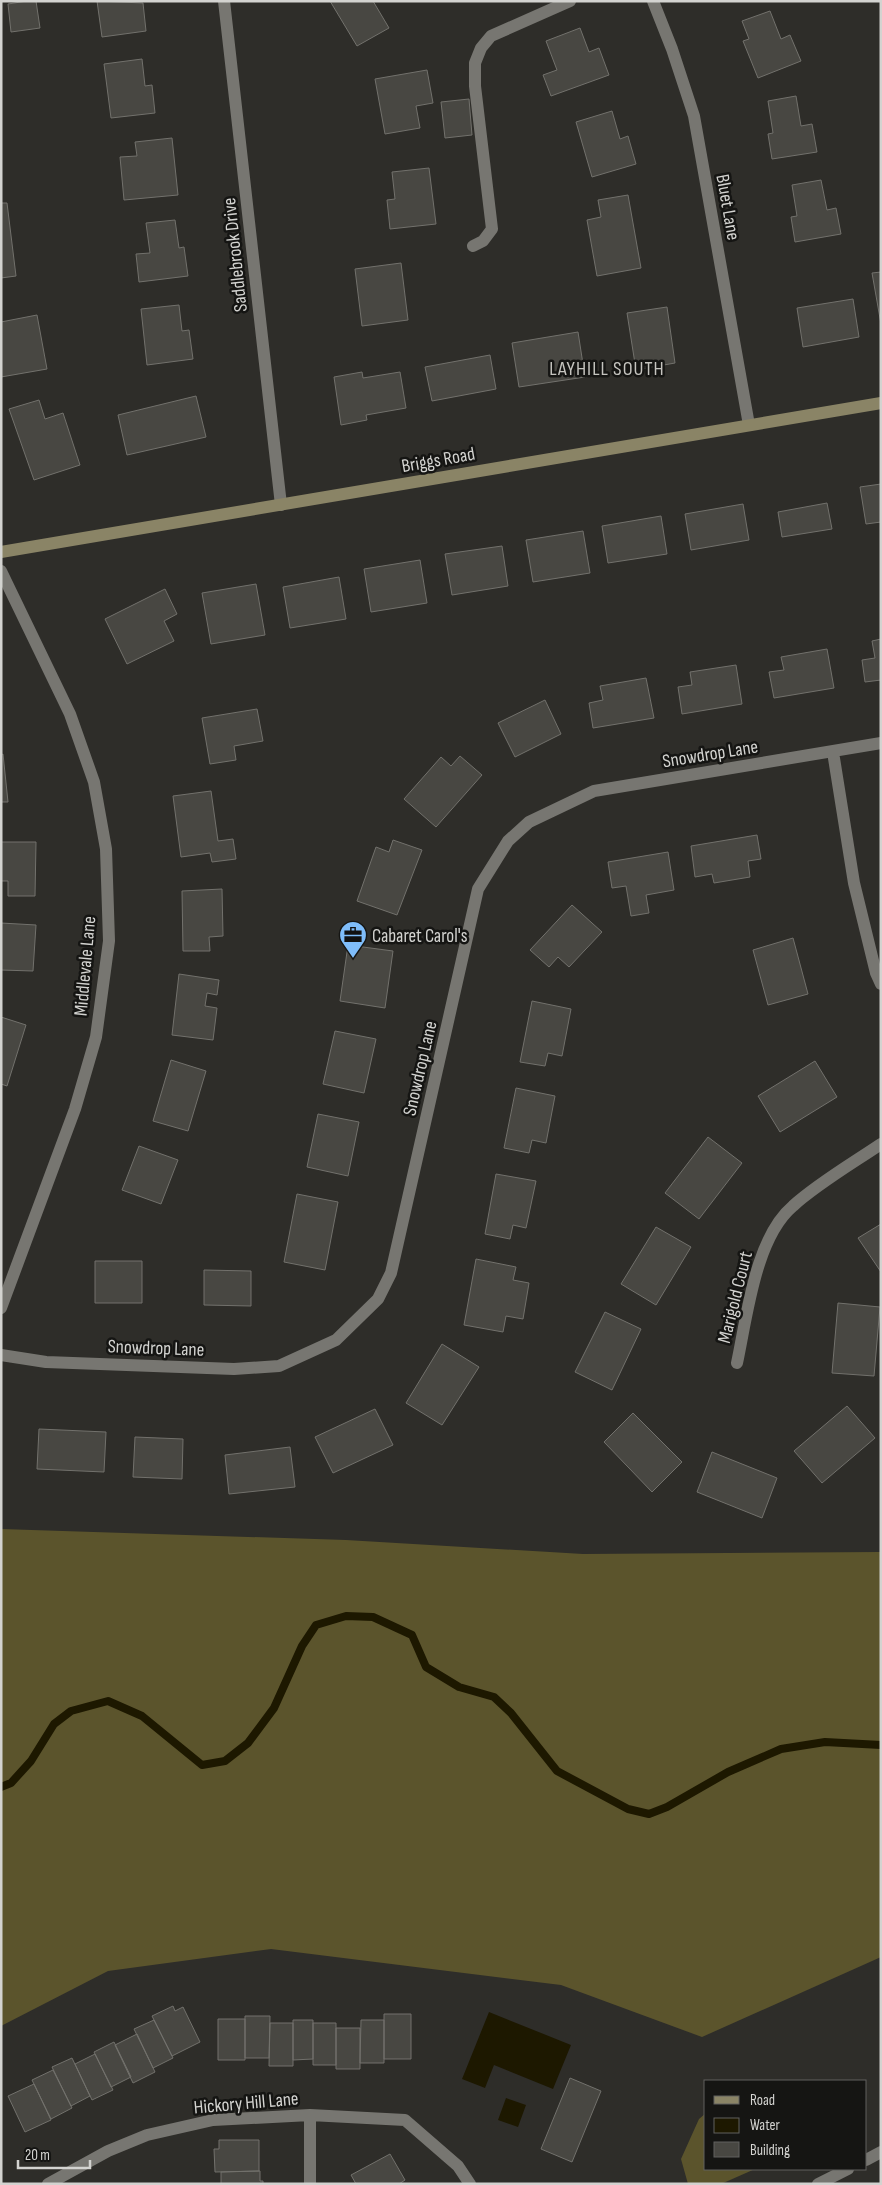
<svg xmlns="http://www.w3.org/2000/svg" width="882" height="2185" font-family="'Sofia Sans Condensed',sans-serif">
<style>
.forest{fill:#5b542c}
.water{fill:#1d1800}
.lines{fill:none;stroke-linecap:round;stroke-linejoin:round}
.stream{stroke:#1d1800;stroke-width:8}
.building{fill:#484742;stroke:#72716c}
.lane{stroke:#777671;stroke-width:12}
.street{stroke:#777671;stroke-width:12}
.secondary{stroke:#8a8466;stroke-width:12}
.labels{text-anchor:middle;stroke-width:5;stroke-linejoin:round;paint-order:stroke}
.street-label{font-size:19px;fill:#d3d3d0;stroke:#151513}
.poi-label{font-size:19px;fill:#d3d3d0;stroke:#151513;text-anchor:start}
.neighbourhood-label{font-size:20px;letter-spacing:1px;fill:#c5c4bf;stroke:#151513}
</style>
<rect width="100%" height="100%" fill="#2e2d29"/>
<path class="forest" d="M1,1529L346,1540L583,1554L881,1552V1957L702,2037L561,1985L271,1949L108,1971L1,2026Z
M706,2113V2169H755L721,2184H688L681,2159L699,2119Z"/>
<path class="water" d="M489,2012L571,2045L553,2089L494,2065L485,2088L462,2079Z
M506,2098L526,2105L518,2127L498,2120Z"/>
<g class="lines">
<path class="stream" d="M1,1787L11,1783L31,1761L54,1724L71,1711L108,1701L142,1716L202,1765L225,1761L248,1743L274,1708L302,1646L316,1625L346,1616L373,1617L412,1635L426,1667L459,1687L494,1697L511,1713L557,1771L628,1809L649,1814L667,1807L728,1772L781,1749L825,1742L881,1745"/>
</g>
<path class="building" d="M27,1H36L40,28L11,32L8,4Z
M97,1L143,3L146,31L102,37Z
M330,1H373L389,28L357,46Z
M770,11L781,39L790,35L801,61L758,78L743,41L749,39L742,21Z
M580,28L589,52L599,48L609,75L551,96L543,75L557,70L546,41Z
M142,59L145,86L152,85L155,113L111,118L104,64Z
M427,70L433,103L416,106L420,128L385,134L375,79Z
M796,96L801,126L812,124L817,152L772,159L768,134L773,133L768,101Z
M469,99L472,135L445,138L441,102Z
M612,111L620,139L628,136L636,164L592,177L576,122Z
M172,138L178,195L124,200L120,157L137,156L135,142Z
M429,168L436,224L390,229L387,200L395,199L392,172Z
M821,180L827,210L836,208L841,234L795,242L791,217L797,216L792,185Z
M628,195L641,268L597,276L587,220L601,217L598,200Z
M1,203H7L16,276L1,278Z
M175,220L179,248L184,247L188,276L139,282L136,254L150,253L146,223Z
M401,263L408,320L362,326L355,269Z
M881,272V324L872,273Z
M853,299L859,337L803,347L797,308Z
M179,305L182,331L189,330L193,359L147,365L141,309Z
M667,307L675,363L636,370L627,313Z
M37,315L47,369L1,377V322Z
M578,332L585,377L519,387L512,343Z
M490,355L496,389L432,401L425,367Z
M362,372L363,378L400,372L406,408L366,415L367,420L341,425L334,377Z
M196,396L206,437L127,455L118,415Z
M39,400L45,419L63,413L80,465L34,480L9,409Z
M881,484V522L866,524L860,487Z
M827,503L832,529L782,537L778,512Z
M743,504L749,540L691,550L685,514Z
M661,516L667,554L608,563L602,526Z
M583,531L590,573L533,582L526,540Z
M502,546L508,586L452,595L445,554Z
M420,560L427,603L371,612L364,569Z
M339,577L346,619L290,628L283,587Z
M256,584L265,635L211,644L202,593Z
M165,589L177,614L164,621L174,641L127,664L105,619Z
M881,639V680L865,682L862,660L875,658L872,641Z
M827,649L834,688L774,698L769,672L784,670L781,657Z
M736,665L742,704L682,714L678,687L692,685L690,672Z
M646,678L654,718L593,728L589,703L603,700L600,686Z
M545,700L561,734L515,757L498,723Z
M257,709L263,741L234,746L236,760L210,764L202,718Z
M3,754L8,802H1V755Z
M460,756L482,775L436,827L404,799L441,757L451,766Z
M211,791L218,841L233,839L236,859L212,862L210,853L181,857L173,796Z
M757,835L761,859L748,861L750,877L714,883L712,874L695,877L691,846Z
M393,840L422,850L397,915L357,901L376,847L389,852Z
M1,842H36L35,896H8V881H1Z
M668,852L674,890L646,895L649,913L631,916L626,886L612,888L608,862Z
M222,889L223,936L209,937L210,951H183L182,891Z
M572,905L602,932L569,967L558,957L549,967L530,950Z
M1,923L36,925L33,971L1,970Z
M793,938L808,994L768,1005L753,950Z
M348,945L393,951L385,1008L340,1001Z
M179,974L219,980L217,995L207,993L205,1006L217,1008L213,1040L172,1035Z
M532,1001L571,1009L562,1056L548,1053L545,1066L520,1062Z
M1,1017L26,1025L7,1086L1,1084Z
M335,1031L376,1039L364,1093L323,1084Z
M171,1060L206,1071L188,1131L153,1121Z
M815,1061L837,1097L780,1132L758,1096Z
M516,1088L555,1096L546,1143L532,1140L529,1153L504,1148Z
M318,1114L359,1122L348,1176L307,1167Z
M708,1137L742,1163L699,1219L665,1193Z
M139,1146L178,1160L161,1204L122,1190Z
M496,1174L536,1181L526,1228L513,1225L510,1239L485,1234Z
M297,1194L338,1202L325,1270L284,1262Z
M881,1224V1272L858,1238Z
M656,1227L691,1247L656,1305L621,1284Z
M476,1259L516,1267L513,1280L529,1283L523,1319L506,1316L503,1332L464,1325Z
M95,1261H142V1303H95Z
M204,1270L251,1271V1306L204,1305Z
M838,1303L880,1307L874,1376L832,1373Z
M605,1312L641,1329L612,1390L575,1372Z
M442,1344L479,1367L442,1425L406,1403Z
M847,1406L875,1438L822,1483L794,1451Z
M375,1409L393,1445L333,1473L315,1437Z
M633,1413L682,1462L652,1492L604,1442Z
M39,1429L106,1432L104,1472L37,1469Z
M135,1437L183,1439L182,1479L133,1477Z
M290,1447L295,1487L229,1494L225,1455Z
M712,1452L777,1478L762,1518L697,1492Z
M173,2006L175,2011L183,2007L200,2042L172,2056L152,2016Z
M384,2014H411V2059H384Z
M245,2016H270L269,2058H245Z
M218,2019H245V2060H218Z
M154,2020L173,2058L153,2068L134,2029Z
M293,2020H313V2059L293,2060Z
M361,2020H384V2063H360Z
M270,2023H293V2066H269Z
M313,2023H336V2065H313Z
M336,2028H360V2069H336Z
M137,2034L155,2072L133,2083L115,2045Z
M114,2042L131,2077L111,2087L94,2052Z
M95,2054L113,2090L92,2100L75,2064Z
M72,2058L90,2096L71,2106L52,2067Z
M53,2070L72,2108L51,2119L32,2080Z
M570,2078L601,2091L572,2162L541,2149Z
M34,2084L51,2120L25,2132L8,2096Z
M219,2140H259V2171L215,2172L214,2149H219Z
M390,2154L405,2180L399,2184H356L351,2175Z
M260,2171V2181H263V2184H221V2172Z"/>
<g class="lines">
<path class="lane" d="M473,246L483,241L492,229L475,86V63L481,48L491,36L570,1"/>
<path class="street" d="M224,1L281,505
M653,1L672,49L694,116L749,425
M1,571L70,714L94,782L106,849L109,941L96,1037L75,1109L1,1308
M833,752L854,883L876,973L881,984
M1,1355L46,1362L234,1369L279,1366L336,1340L378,1299L391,1273L478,889L508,841L529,822L594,791L881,743
M737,1363C747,1317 755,1238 793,1206C817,1184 853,1163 881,1144
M866,2160L881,2152
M48,2184L108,2151L147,2135L213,2120L310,2115L405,2120L458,2166L470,2184
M310,2184V2115
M818,2184L848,2169"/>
<path class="secondary" d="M1,552L881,403"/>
</g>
<defs>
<symbol id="office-pin" viewBox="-11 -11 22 30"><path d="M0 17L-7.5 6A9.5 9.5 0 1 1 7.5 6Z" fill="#7fbdfa" stroke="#151513"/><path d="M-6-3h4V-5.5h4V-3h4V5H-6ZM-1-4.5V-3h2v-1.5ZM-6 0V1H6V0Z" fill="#111"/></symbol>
</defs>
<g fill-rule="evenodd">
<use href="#office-pin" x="337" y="919" width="32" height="43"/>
</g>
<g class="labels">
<g class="street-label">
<text transform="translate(729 207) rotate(80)" y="7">Bluet Lane</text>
<text transform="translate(234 255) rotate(-96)" y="7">Saddlebrook Drive</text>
<text transform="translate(438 459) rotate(-10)" y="7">Briggs Road</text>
<text transform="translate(710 753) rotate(-9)" y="7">Snowdrop Lane</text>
<text transform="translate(84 966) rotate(-85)" y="7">Middlevale Lane</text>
<text transform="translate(419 1068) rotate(-77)" y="7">Snowdrop Lane</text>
<text transform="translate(734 1297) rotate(-76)" y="7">Marigold Court</text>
<text transform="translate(156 1347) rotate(2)" y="7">Snowdrop Lane</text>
<text transform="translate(246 2102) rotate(-5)" y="7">Hickory Hill Lane</text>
</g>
<g class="poi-label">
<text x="372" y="942">Cabaret Carol's</text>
</g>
<g class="neighbourhood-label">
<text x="607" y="375">LAYHILL SOUTH</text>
</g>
</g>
<rect width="882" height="2185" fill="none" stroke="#d3d3d0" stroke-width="5"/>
<rect x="704" y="2080" width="162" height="90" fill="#151513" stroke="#61615f"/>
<rect x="714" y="2096" width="25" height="8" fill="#8a8466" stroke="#61615f"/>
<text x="750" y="2105" font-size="15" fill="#d3d3d0">Road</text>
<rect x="714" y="2118" width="25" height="15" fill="#1d1800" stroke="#61615f"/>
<text x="750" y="2130" font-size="15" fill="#d3d3d0">Water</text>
<rect x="714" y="2142" width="25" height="15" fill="#484742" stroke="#61615f"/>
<text x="750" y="2155" font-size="15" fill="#d3d3d0">Building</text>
<path d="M18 2160v8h72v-8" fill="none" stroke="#d3d3d0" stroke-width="2.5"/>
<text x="25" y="2160" font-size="15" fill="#d3d3d0" stroke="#151513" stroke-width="4" paint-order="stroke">20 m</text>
</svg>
